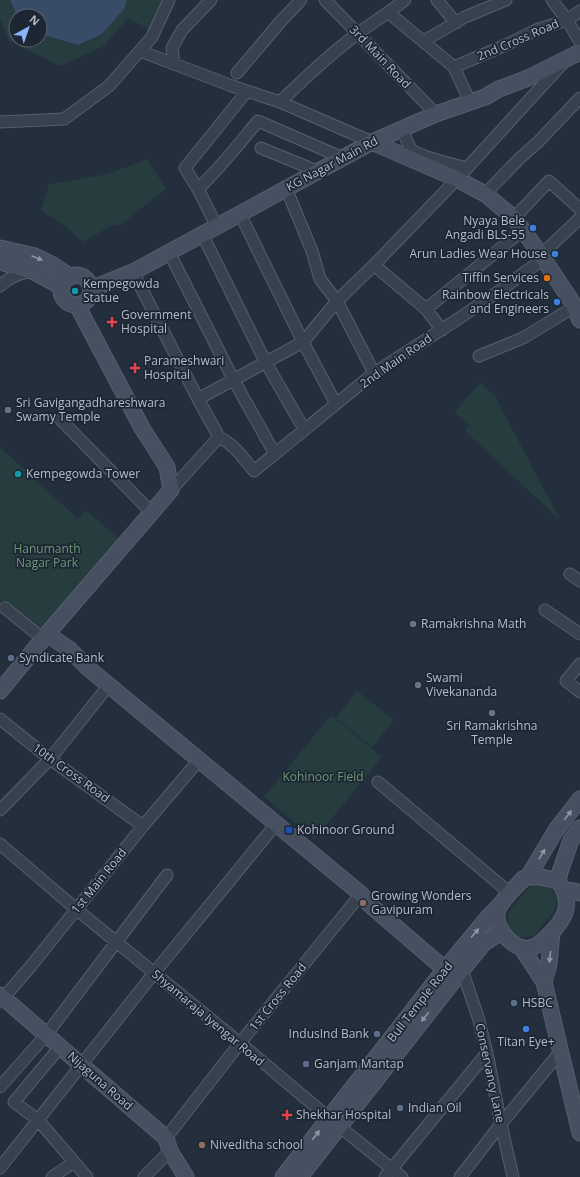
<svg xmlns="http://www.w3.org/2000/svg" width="580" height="1177" font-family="'Open Sans',sans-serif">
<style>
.green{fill:#263c3f}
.water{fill:#394c67}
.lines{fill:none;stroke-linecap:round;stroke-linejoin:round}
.street-casing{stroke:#565f6c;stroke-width:13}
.secondary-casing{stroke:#565f6c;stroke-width:17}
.street{stroke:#38414e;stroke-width:11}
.secondary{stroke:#465061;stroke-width:15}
.oneway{fill:#8e96a5}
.shop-dot{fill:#3f7fe0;stroke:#1d2633;stroke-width:1.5}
.food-dot{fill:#e8710a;stroke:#1d2633;stroke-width:1.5}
.culture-dot{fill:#0f9aa8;stroke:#1d2633;stroke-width:1.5}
.health-dot{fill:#e0444e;stroke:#1d2633;stroke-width:1.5}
.worship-dot{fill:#6b7280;stroke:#1d2633;stroke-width:1.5}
.service-dot{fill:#5c6f8a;stroke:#1d2633;stroke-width:1.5}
.transit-dot{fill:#1a4fb4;stroke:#1d2633;stroke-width:1.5}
.education-dot{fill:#8d6e63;stroke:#1d2633;stroke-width:1.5}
.labels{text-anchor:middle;stroke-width:3.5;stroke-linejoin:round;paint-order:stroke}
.street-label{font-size:12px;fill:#b4bcc9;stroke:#1d2633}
.poi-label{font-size:12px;fill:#b4bcc9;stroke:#1d2633;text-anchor:start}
.park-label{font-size:12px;fill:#6b9a76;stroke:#1d2633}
</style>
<rect width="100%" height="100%" fill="#242f3e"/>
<path class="green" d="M0,0H10L17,16L16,40H40V34L78,45L102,34L124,9L127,0H166V2L149,29L128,18L104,46L61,66L9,41L0,19Z
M147,159L166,189L119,226L112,225L83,242L66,227L41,210L49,184L108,174Z
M480,383L495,396L560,520L465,431L469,425L454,412Z
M0,447L78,519L86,510L122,542L40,634L0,600Z
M357,691L394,720L372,747L336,718Z
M331,715L382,757L315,839L264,797Z
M541,884C552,887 561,897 555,909C553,913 549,918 546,921C542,926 539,932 534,935C528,938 521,938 516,935C512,933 510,929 508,926C504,913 514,905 521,897C524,893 527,889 532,886C535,885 537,885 541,884Z"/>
<path class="water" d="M10,0H127L124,9L102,34L78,45L40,34V16H17Z"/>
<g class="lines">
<defs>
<path id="street" d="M325,0L436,114
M437,0L456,23
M552,0L567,20L580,42
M389,13L454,67L470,102
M424,41L465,17L506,0
M140,51L232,86L280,102L372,142
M174,64L172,48L182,30L211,0
M454,67L508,44L536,30L567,20L580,11
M237,73L281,21L301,0
M280,102C305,78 329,55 357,34C373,22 390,12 405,0
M0,122L64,119L109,86L152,37L169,0
M402,129C405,135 407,143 411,149C417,156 456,165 467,168
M261,148L317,171
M286,188L312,251L320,279L337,301L374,373
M198,189L185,168L247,91
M485,194L519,159L538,142L580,98
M240,214L303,342L336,404
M514,218L549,181L580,209
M217,227L198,189C221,167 238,145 258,121L343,158
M202,234L266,363L304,429
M169,252L233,379L275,454
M541,255L580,218
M374,265L426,309L523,230
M133,272L198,399L219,437L171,490
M0,286C8,278 20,273 32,271
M426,309L442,330
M479,356L523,338L574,307
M198,399L303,342L337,301L374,265L457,179L563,63
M61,420L151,512
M219,437C235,445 243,458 254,471L374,373L458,319L502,289L543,259
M570,574L580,581
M5,608L43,639
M545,610L580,634
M580,664L566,681L580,692
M0,719L50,759L143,826
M378,782L510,893
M0,810L50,759L109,685
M0,844L76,909L240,1043L329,1118L402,1177
M462,970L478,1017L487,1053L501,1124L513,1177
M0,1002L31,966L143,826L199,760
M60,1047L14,1102L38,1120L87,1177
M0,1087L46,1035L167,875
M166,1138L240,1043L361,894
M0,1168L154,973L276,824
M52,1177L74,1162
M144,1177L170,1151
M385,1177L487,1053
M460,1177L501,1124L561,1051"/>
<path id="secondary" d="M372,142L457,179L485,194L514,218L541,255L572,302L580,320
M0,248L35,256L53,265L71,277
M0,262L32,271L62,287
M61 290a15 15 0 1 1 30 0a15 15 0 1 1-30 0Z
M91,289L133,272L372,142L436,114L485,97L499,89L528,78L580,52
M47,634L69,649L88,668L361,894L369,904L455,978
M0,691L47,634L171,490L167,467L142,428L77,305
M528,877H541L558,881C574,903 566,919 547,937C543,941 536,947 530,948C522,950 513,944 508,939C483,913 505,899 523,879Z
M528,877L556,830L580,799
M558,881L560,872L571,840L580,828
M564,890L574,891L580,893
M521,947L544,982L580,1133
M544,982L549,964L552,932
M0,995L166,1138L170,1151L186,1177
M283,1177L441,974L489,916L500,905
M300,1177L462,970L484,943L501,932"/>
</defs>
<use href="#street" class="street-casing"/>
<use href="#secondary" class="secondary-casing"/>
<use href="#street" class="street"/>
<use href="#secondary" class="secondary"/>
</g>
<defs><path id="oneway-solid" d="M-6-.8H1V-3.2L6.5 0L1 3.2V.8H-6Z"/></defs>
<g class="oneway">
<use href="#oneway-solid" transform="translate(37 258) rotate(23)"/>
<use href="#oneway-solid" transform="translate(568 815) rotate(-52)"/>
<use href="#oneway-solid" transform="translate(542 854) rotate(-59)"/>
<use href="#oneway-solid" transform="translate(475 933) rotate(-50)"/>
<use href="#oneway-solid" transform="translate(550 957) rotate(96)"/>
<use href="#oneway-solid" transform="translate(425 1017) rotate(128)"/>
<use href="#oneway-solid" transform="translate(316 1135) rotate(-52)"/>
</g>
<g class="shop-dot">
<circle cx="533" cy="228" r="4"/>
<circle cx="555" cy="254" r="4"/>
<circle cx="557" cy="302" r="4"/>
<circle cx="526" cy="1029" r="4"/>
</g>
<circle class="food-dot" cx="547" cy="278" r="4"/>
<g class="culture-dot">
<circle cx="75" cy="291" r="4"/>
<circle cx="18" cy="474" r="4"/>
</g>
<g class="health-dot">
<path d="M110 316h4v4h4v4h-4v4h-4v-4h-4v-4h4z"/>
<path d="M133 362h4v4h4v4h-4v4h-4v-4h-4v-4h4z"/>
<path d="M285 1109h4v4h4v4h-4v4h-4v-4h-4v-4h4z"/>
</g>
<g class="worship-dot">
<circle cx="8" cy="410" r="4"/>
<circle cx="413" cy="624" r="4"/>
<circle cx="418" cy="685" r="4"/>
<circle cx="492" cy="713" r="4"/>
</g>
<g class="service-dot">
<circle cx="11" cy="658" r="4"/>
<circle cx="514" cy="1003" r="4"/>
<circle cx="377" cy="1034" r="4"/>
<circle cx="306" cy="1064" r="4"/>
<circle cx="400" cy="1108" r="4"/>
</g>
<rect class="transit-dot" x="285" y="826" width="8" height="8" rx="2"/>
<g class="education-dot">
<circle cx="363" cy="903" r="4"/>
<circle cx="202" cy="1145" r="4"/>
</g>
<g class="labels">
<g class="street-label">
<text transform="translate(518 40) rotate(-23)" y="4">2nd Cross Road</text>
<text transform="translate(380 57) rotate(46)" y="4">3rd Main Road</text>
<text transform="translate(332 164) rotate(-28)" y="4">KG Nagar Main Rd</text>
<text transform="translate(396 361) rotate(-35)" y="4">2nd Main Road</text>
<text transform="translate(71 773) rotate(36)" y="4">10th Cross Road</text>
<text transform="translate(99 881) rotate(-51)" y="4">1st Main Road</text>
<text transform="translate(278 997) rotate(-51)" y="4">1st Cross Road</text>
<text transform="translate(420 1002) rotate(-52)" y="4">Bull Temple Road</text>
<text transform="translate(208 1018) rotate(40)" y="4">Shyamaraja Iyengar Road</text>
<text transform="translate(490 1073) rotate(78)" y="4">Conservancy Lane</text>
<text transform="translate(100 1081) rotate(41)" y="4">Nijaguna Road</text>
</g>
<g class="poi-label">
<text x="525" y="225" text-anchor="end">Nyaya Bele<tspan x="525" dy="14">Angadi BLS-55</tspan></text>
<text x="547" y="258" text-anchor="end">Arun Ladies Wear House</text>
<text x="539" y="282" text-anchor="end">Tiffin Services</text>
<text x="83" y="288">Kempegowda<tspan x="83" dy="14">Statue</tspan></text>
<text x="549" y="299" text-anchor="end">Rainbow Electricals<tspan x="549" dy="14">and Engineers</tspan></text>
<text x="121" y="319">Government<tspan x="121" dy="14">Hospital</tspan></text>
<text x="144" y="365">Parameshwari<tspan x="144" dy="14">Hospital</tspan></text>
<text x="16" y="407">Sri Gavigangadhareshwara<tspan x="16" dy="14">Swamy Temple</tspan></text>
<text x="26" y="478">Kempegowda Tower</text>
<text x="421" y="628">Ramakrishna Math</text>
<text x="19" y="662">Syndicate Bank</text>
<text x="426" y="682">Swami<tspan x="426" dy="14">Vivekananda</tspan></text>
<text x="492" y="730" text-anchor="middle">Sri Ramakrishna<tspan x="492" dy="14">Temple</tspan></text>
<text x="297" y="834">Kohinoor Ground</text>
<text x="371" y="900">Growing Wonders<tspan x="371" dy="14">Gavipuram</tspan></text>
<text x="522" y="1007">HSBC</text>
<text x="369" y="1038" text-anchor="end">IndusInd Bank</text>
<text x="526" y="1046" text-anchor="middle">Titan Eye+</text>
<text x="314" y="1068">Ganjam Mantap</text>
<text x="408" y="1112">Indian Oil</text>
<text x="296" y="1119">Shekhar Hospital</text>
<text x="210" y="1149">Niveditha school</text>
</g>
<g class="park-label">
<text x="47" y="553">Hanumanth<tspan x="47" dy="14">Nagar Park</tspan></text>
<text x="323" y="781">Kohinoor Field</text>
</g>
</g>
<g transform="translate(28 28) rotate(40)"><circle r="19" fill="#1d2633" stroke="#59626f"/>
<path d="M0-3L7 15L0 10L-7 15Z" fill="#8ab4f8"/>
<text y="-6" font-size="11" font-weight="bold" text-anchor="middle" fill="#b4bcc9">N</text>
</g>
</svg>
